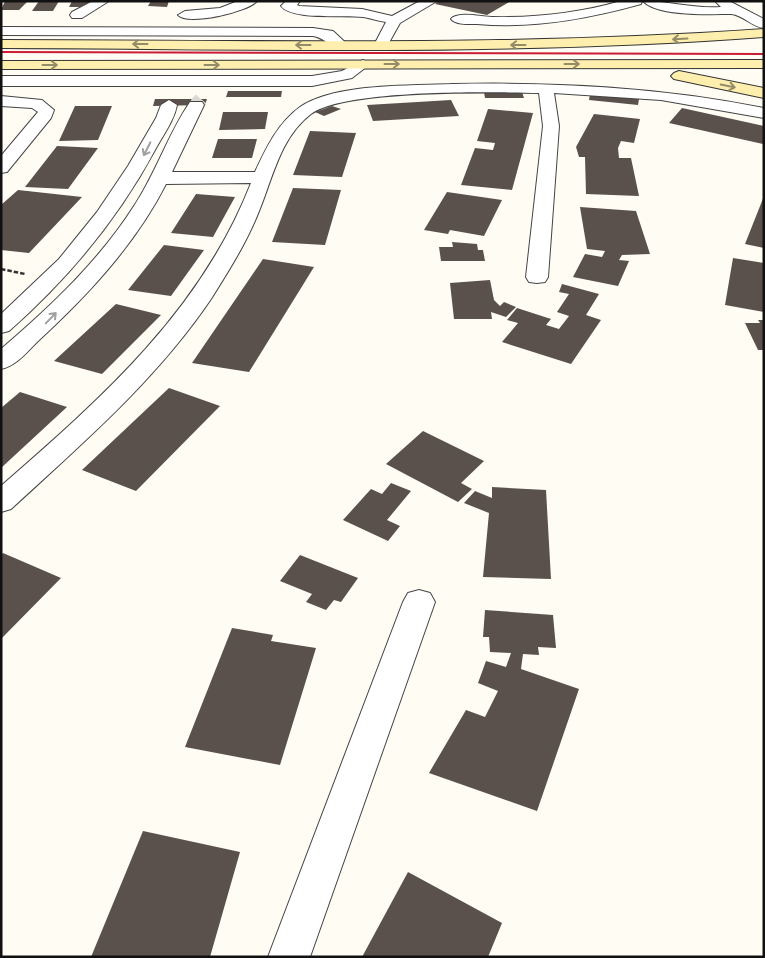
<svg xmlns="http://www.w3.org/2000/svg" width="765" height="958" font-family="'Times New Roman',serif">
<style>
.building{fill:#5a504c}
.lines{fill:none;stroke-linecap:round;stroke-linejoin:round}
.street-tunnel{stroke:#dbd9d2;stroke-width:14;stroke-dasharray:14 8;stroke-linecap:butt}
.street-casing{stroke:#444;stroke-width:2}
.secondary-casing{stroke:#333;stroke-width:2}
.path{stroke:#333;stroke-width:2.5;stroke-dasharray:4.5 2;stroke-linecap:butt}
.street{fill:#fff;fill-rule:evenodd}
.secondary{fill:#ffefaf;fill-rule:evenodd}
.rail{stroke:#cb1e36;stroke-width:2}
.oneway{stroke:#948b68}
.oneway2{stroke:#a0a0a0}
</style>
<rect width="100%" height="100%" fill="#fffcf4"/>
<path class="building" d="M5,1H28L19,10H1Z
M39,1H59L53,11H32Z
M72,1H89L85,7H69Z
M151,1H169L167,7L148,6Z
M439,1H511L487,15L435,4Z
M228,91H282L281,97H226Z
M484,92H522L524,98H485Z
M590,94L639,99L638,105L589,100Z
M155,99H207L205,105L153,106Z
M451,100L459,116L373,121L367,105Z
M75,106H112L98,140L59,141Z
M332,106L341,109L324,116L315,112Z
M682,108L764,126V142L763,144L669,123Z
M488,109L533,113L512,190L461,185L475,148L493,150L495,143L477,141Z
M223,112H268L265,129L219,130Z
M594,114L640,119L634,143L621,141L618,148L619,158H631L639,196L586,194L585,157H579L576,147Z
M310,131L356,133L342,177L293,175Z
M218,139H257L252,158H212Z
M57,146L98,148L68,189L25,187Z
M293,188L341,190L325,245L272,242Z
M18,190L82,197L29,253L1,250V205Z
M447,192L502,200L484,236L450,230L448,234L424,230Z
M196,194L235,197L213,237L171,233Z
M764,196V248L745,244Z
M580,207L636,211L650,254L622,255L619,260L629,261L618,286L573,277L585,254L602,257L605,251L587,249Z
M452,242L477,244L478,250H483L485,261H441L439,247H453Z
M164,245L204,250L171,296L128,290Z
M733,258L764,263V312L725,305Z
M263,259L314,267L249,372L192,363Z
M490,280L494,300L500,306L504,302L516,307L506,317L491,312L492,319H454L450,283Z
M562,284L599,294L586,315L601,320L571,364L502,342L518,323L507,320L517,308L551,319L546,325L559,329L569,316L557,312L569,294L559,292Z
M116,304L161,315L102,374L54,361Z
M758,320H764V350H758L745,323H760Z
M169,388L220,406L136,491L82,470Z
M20,392L67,407L1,468V408Z
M423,431L484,461L461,483L472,489L458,502L386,464Z
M391,483L411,491L387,520L400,526L388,541L343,520L371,489L382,494Z
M492,487L546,490L551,579L483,577L489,513L464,503L475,491L492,498Z
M3,553L61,578L1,639V555Z
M300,555L358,578L341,602L334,600L326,610L306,602L312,594L280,581Z
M485,610L553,615L556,648L538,647L539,655L523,654L521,669L579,689L537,811L429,773L466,710L485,717L498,691L478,683L486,661L506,667L511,653L490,652L489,637H483Z
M232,628L273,635L271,641L316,648L280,765L185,747Z
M143,831L240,852L210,957H91Z
M408,872L502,923L488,957H362Z"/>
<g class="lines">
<path class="street-tunnel" d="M196,105L201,99"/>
<defs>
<path id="street" d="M93,1H109L82,18H72L70,15L72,12Z
M238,1H257C248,12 188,26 178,15L185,11L220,8Z
M286,1H300L297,5L299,6L362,9L392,16L420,1H437L400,23L386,48L381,49L374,45L386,22C378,21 370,18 363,17C343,14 293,21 281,6Z
M621,1H642L641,4C587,19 532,29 477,24C469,24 456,25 451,19C458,11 482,17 492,17C535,18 579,13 621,1Z
M643,1C669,1 694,9 721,7L715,1H729L764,19V28C752,27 743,15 731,14C711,14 658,17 643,1Z
M1,27L313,28L333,31L348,45L341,49C330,47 325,38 313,36L1,35Z
M363,60L370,64L352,78L312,86H1V76H312L342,71Z
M453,84C558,82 660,87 764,108V118L661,100L554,93L559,126L548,277L545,282L537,283L529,282L526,277L543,126L539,93C491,92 346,89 311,114C279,138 272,182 257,216C245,245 228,272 211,299C157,379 82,444 11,509L1,512V486C102,398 201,311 251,183L166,184C135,245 87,296 37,342C27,352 16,366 1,369V349C50,307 99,261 134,206C156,173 168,134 190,102H202L204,105L172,172H255C266,148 278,123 300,107C335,83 411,86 453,84Z
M1,96L42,100L54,110L51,118L7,172L1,173V156L38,112L32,108L1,106Z
M169,100L177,105C174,121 163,135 155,150C118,219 68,279 9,331L1,333V314L59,259L97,212L128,166L156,118L161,105Z
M419,590L430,593L435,602L310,957H268L403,602L408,593Z"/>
<path id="secondary" d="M764,29V37C510,56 255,49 1,48V40C255,40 510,47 764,29Z
M764,60V68L1,69V61Z
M679,71L764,88V98L674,79L671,76L674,73Z"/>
</defs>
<use href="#street" class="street-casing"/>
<use href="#secondary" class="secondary-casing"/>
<path class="path" d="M1,269L25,274"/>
<use href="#street" class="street"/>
<use href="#secondary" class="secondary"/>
<path class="rail" d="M1,52L764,54"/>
</g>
<defs><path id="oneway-shaft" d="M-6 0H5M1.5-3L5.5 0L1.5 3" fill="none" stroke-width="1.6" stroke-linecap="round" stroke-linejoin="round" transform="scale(1.25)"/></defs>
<g class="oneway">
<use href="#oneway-shaft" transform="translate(680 39) rotate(177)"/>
<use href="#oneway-shaft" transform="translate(140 44) rotate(-180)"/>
<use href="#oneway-shaft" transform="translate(303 45) rotate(-180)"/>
<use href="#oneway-shaft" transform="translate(518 45) rotate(180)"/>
<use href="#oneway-shaft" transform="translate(392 64)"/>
<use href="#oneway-shaft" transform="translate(572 64)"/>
<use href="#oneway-shaft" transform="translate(50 65)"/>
<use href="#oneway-shaft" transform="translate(212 65)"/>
<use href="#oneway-shaft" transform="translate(728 86) rotate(11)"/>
</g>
<g class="oneway2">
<use href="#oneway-shaft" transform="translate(147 149) rotate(117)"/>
<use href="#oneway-shaft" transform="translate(51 318) rotate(-46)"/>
</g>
<rect width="765" height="958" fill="none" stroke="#111111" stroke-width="5"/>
</svg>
